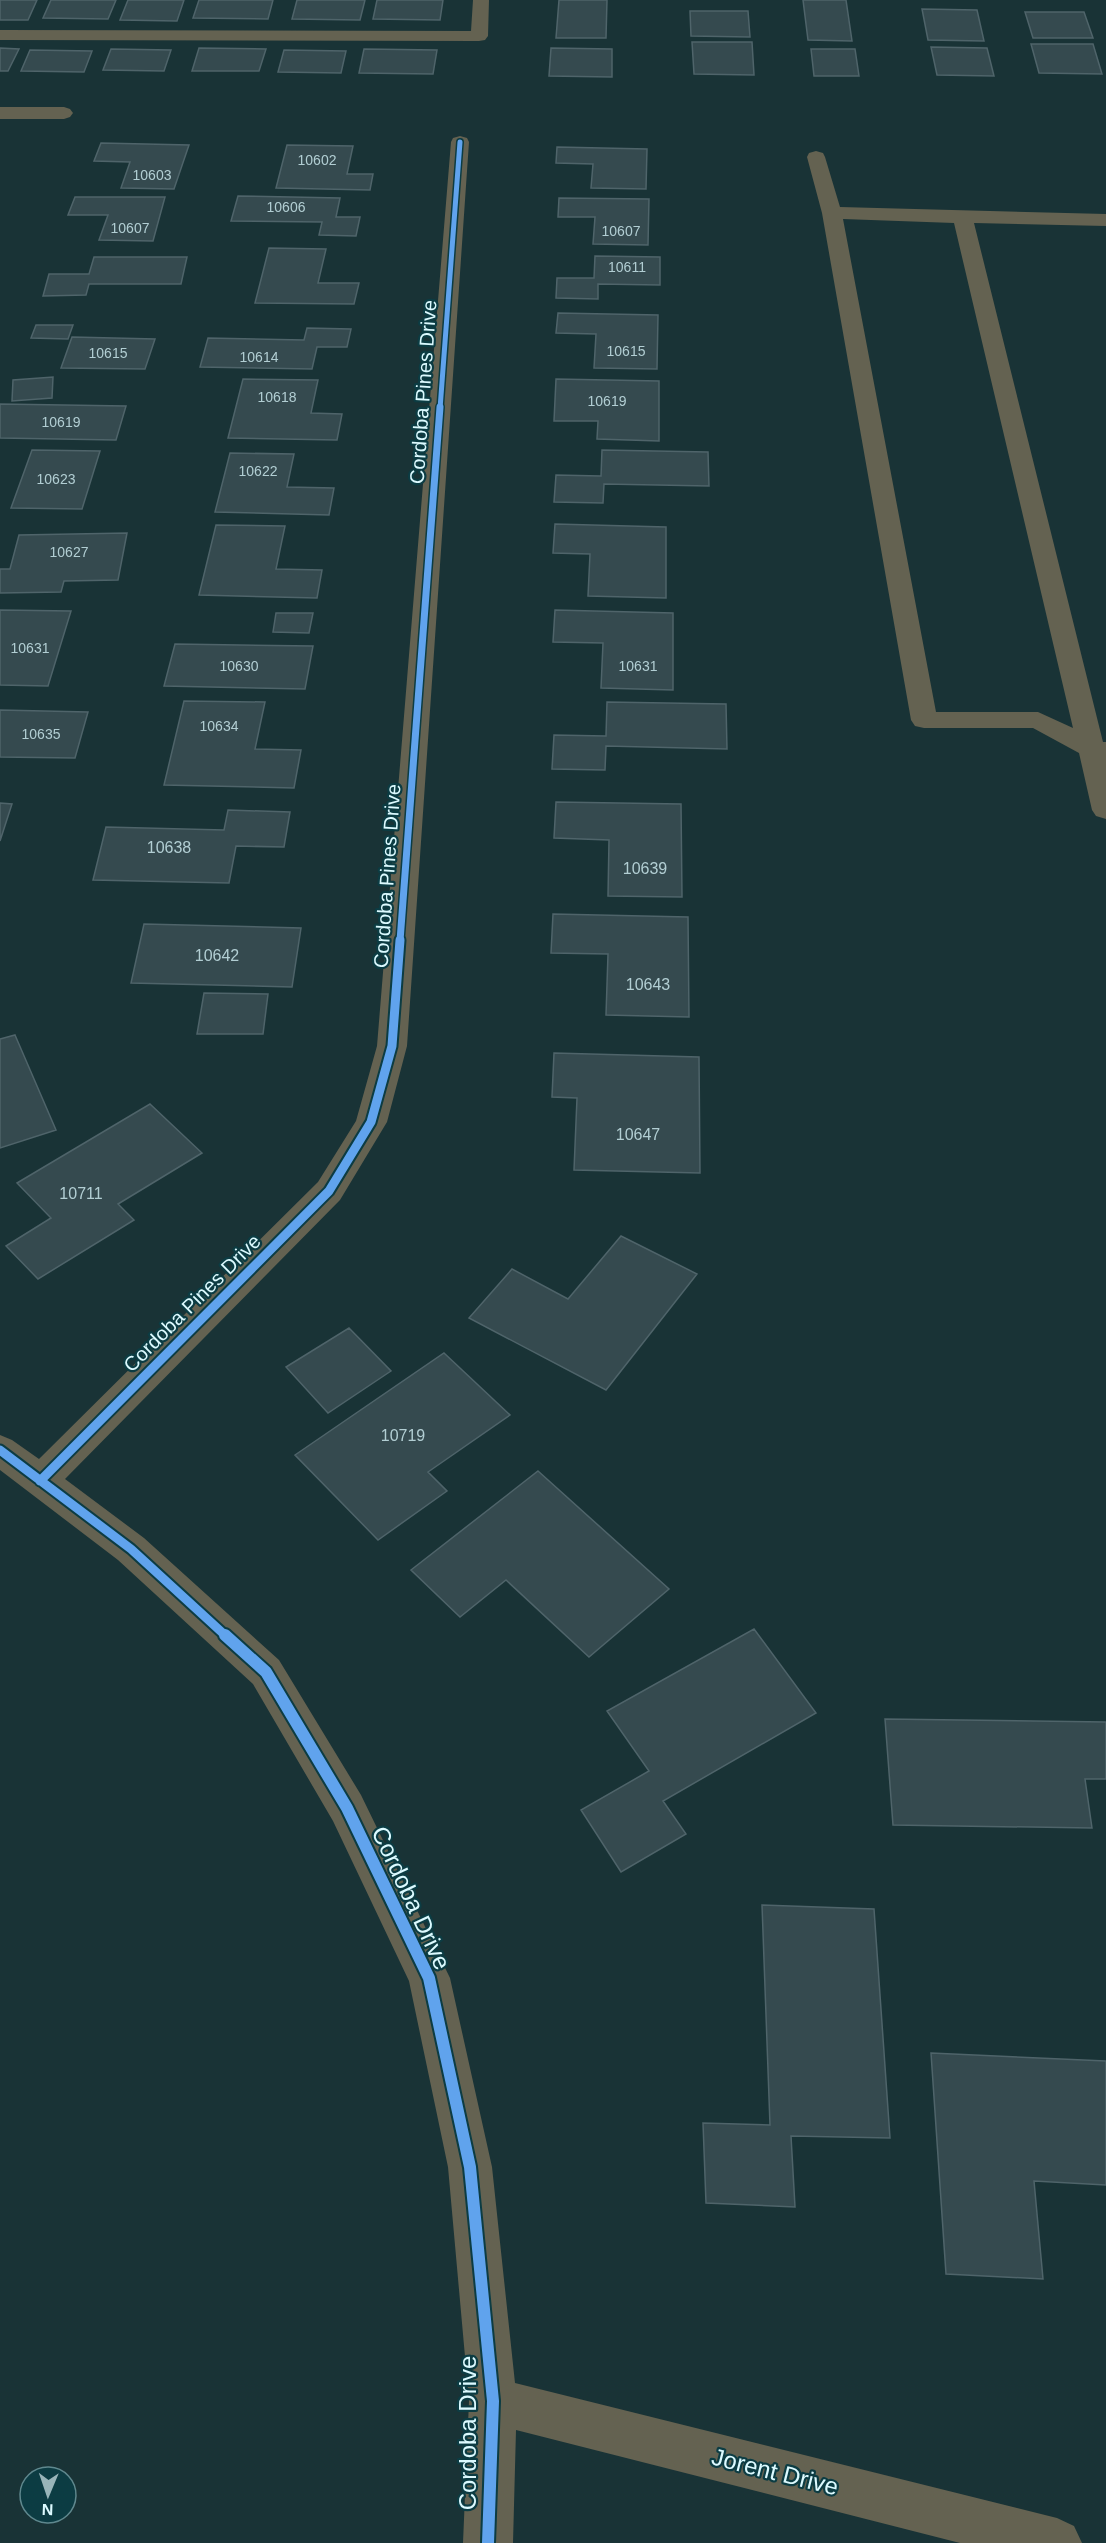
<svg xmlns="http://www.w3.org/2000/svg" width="1106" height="2543" font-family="Arial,sans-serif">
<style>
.building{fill:#354a4f;stroke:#4f646a;stroke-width:1.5}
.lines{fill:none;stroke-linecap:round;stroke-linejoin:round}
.minor{fill:#646251;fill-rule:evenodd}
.cycleway-far3-casing{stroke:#0c3c43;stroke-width:8}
.cycleway-far2-casing{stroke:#0c3c43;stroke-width:10}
.cycleway-far1-casing{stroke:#0c3c43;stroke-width:13}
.cycleway-casing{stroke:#0c3c43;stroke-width:16}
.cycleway-far3{stroke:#60a3ed;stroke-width:5}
.cycleway-far2{stroke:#60a3ed;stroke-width:7}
.cycleway-far1{stroke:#60a3ed;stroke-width:9}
.cycleway{stroke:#60a3ed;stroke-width:12}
.labels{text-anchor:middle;stroke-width:4.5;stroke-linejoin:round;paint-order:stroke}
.far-number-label{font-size:14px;fill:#b2ced3}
.number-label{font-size:16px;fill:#b2ced3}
.street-label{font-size:20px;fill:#dcfaff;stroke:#0c3c43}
.near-street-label{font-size:24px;fill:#dcfaff;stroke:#0c3c43}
</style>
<rect width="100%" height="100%" fill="#193336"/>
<path class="building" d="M0,0H37L28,20H0Z
M51,0H116L108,19L43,18Z
M128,0H184L177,21L120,20Z
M199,0H273L268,19L193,18Z
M297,0H365L360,20L292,19Z
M377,0H443L440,20L373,19Z
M559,0H607L606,38H556Z
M803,0H846L852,41L808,40Z
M922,9L977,10L984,41L928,40Z
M690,11H748L750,37L691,36Z
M1025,12H1084L1093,38H1033Z
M692,42H752L754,75L694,74Z
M1031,44H1093L1102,74L1039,73Z
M931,47L987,48L994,76L937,75Z
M0,48L19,49L8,71H0Z
M199,48L266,49L259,71H192Z
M551,48L612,49V77L549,76Z
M111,49L171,50L164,71L103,70Z
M364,49L437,50L433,74L359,73Z
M811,49H855L859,76H814Z
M30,50L92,51L84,72L21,71Z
M284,50L346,51L341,73L278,72Z
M101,143L189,145L174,189L121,188L130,162L94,161Z
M287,145L353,146L347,174H373L370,190L276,188Z
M557,147L647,149L646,189L591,188L593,164L556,163Z
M238,196L340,198L336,217H360L356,236L319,235L322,222L231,221Z
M75,197H165L153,241L99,240L108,215H68Z
M559,198L649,199L648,245L593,244L595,217H558Z
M269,248L326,249L318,283H359L354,304L255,303Z
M595,256L660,257V285L598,284V299L556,298L557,278H594Z
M94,257H187L181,284H89L86,295L43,296L49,274H89Z
M558,313L658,315L657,369L594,368L596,334L556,333Z
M36,325H73L68,339L31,338Z
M307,328L351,329L347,347H317L312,369L200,367L208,338L304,340Z
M72,337L155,339L145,369L61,368Z
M53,377L52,398L12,401L13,380Z
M243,379L318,380L311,413L342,414L337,440L228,438Z
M556,379L659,381V441L597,439L598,421H554Z
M0,405V404L126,406L116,440L0,438Z
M32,450L100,451L82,509L11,508Z
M602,450L708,452L709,486L604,484L603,503L554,502L556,475L601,476Z
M230,453L294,454L287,487L334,488L329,515L215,512Z
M555,524L666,527V598L588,596L590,554L553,553Z
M216,525L285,526L276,569L322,570L317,598L199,595Z
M127,533L118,580L64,581L61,592L0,593V569H10L19,535Z
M0,610L71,611L48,686L0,685Z
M555,610L673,613V690L601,688L603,643L553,642Z
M276,613H313L309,633L273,632Z
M175,644L313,646L305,689L164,686Z
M184,701L265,702L255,749L301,750L294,788L164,785Z
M607,702L726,704L727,749L606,746L605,770L552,769L554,735L606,736Z
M0,710L88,712L75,758L0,757Z
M556,802L681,804L682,897L608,896L609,840L554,838Z
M0,803L12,804L0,841Z
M228,810L290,812L284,847L236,846L229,883L93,880L106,827L224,830Z
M553,914L688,917L689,1017L606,1015L608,954L551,953Z
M144,924L301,928L292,987L131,983Z
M204,993L268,994L263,1034H197Z
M15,1035L56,1130L0,1148V1039Z
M554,1053L699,1057L700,1173L574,1170L577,1098L552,1097Z
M150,1104L202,1153L118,1204L134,1220L38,1279L6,1246L51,1218L17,1183Z
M621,1236L697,1274L606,1390L469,1318L512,1269L568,1299Z
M349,1328L391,1371L328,1413L286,1367Z
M444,1353L510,1415L428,1472L447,1491L378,1540L295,1455Z
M538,1471L669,1589L589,1657L506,1580L460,1617L411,1570Z
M754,1629L816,1713L663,1801L686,1834L621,1872L581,1810L649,1771L607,1711Z
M885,1719L1106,1722V1779H1085L1092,1828L893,1825Z
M762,1905L874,1909L890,2138L791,2136L795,2207L706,2203L703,2123L770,2125Z
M931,2053L1106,2061V2185L1034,2181L1043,2279L946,2274Z"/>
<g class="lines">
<path class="minor" d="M473,0H489L488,36L485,40L479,41L0,40V30L471,31Z
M0,107H64L70,109L73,113L70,117L64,119H0Z
M460,136L467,138L469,142L407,1046L387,1122L340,1200L65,1479L144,1538L279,1660L361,1795L450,1978L492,2167L515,2383L1057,2518L1074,2526L1082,2543H960L516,2430L513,2543H463L469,2401L448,2167L409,1981L333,1821L253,1684L118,1560L0,1470V1435L12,1440L39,1459L318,1182L356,1121L377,1046L451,142L453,138Z
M816,151L823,153L825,157L840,207L1106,214V226L974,223L1103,742H1106V819L1096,816L1092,810L1079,753L1033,728H924L915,726L911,720L822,213L807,157L809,153ZM843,219L954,223L1073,728L1038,712H936Z"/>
<defs>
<path id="cycleway-far3" d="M440,409L460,142"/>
<path id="cycleway-far2" d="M400,941L440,407"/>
<path id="cycleway-far1" d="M0,1450L131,1549L227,1637
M40,1481L329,1191L371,1122L392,1046L400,940"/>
<path id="cycleway" d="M225,1635L266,1672L347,1808L429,1978L470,2167L493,2401L488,2543"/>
</defs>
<use href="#cycleway-far3" class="cycleway-far3-casing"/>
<use href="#cycleway-far2" class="cycleway-far2-casing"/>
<use href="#cycleway-far1" class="cycleway-far1-casing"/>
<use href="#cycleway" class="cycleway-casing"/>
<use href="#cycleway-far3" class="cycleway-far3"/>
<use href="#cycleway-far2" class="cycleway-far2"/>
<use href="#cycleway-far1" class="cycleway-far1"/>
<use href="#cycleway" class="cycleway"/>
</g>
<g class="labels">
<g class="far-number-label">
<text x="317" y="165">10602</text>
<text x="152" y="180">10603</text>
<text x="286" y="212">10606</text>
<text x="130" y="233">10607</text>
<text x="621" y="236">10607</text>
<text x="627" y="272">10611</text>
<text x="626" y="356">10615</text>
<text x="108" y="358">10615</text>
<text x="259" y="362">10614</text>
<text x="277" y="402">10618</text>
<text x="607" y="406">10619</text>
<text x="61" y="427">10619</text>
<text x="258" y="476">10622</text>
<text x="56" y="484">10623</text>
<text x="69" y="557">10627</text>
<text x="30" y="653">10631</text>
<text x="239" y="671">10630</text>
<text x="638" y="671">10631</text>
<text x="219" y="731">10634</text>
<text x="41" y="739">10635</text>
</g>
<g class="number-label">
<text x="169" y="853">10638</text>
<text x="645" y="874">10639</text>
<text x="217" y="961">10642</text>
<text x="648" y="990">10643</text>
<text x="638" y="1140">10647</text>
<text x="81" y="1199">10711</text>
<text x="403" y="1441">10719</text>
</g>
<g class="street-label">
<text transform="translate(423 392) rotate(-86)" y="7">Cordoba Pines Drive</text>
<text transform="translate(387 876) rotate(-86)" y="7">Cordoba Pines Drive</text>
<text transform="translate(192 1303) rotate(-45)" y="7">Cordoba Pines Drive</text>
</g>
<g class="near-street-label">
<text transform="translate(411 1898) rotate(65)" y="8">Cordoba Drive</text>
<text transform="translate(468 2433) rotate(-90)" y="8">Cordoba Drive</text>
<text transform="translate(775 2472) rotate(14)" y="8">Jorent Drive</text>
</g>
</g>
<g transform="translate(48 2495) rotate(182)"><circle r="28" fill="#0c3c43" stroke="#5f888e" stroke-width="1.5"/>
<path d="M0-4.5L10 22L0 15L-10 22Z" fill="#98b4b9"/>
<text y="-9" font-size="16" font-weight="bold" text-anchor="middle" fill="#dcfaff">N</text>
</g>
</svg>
